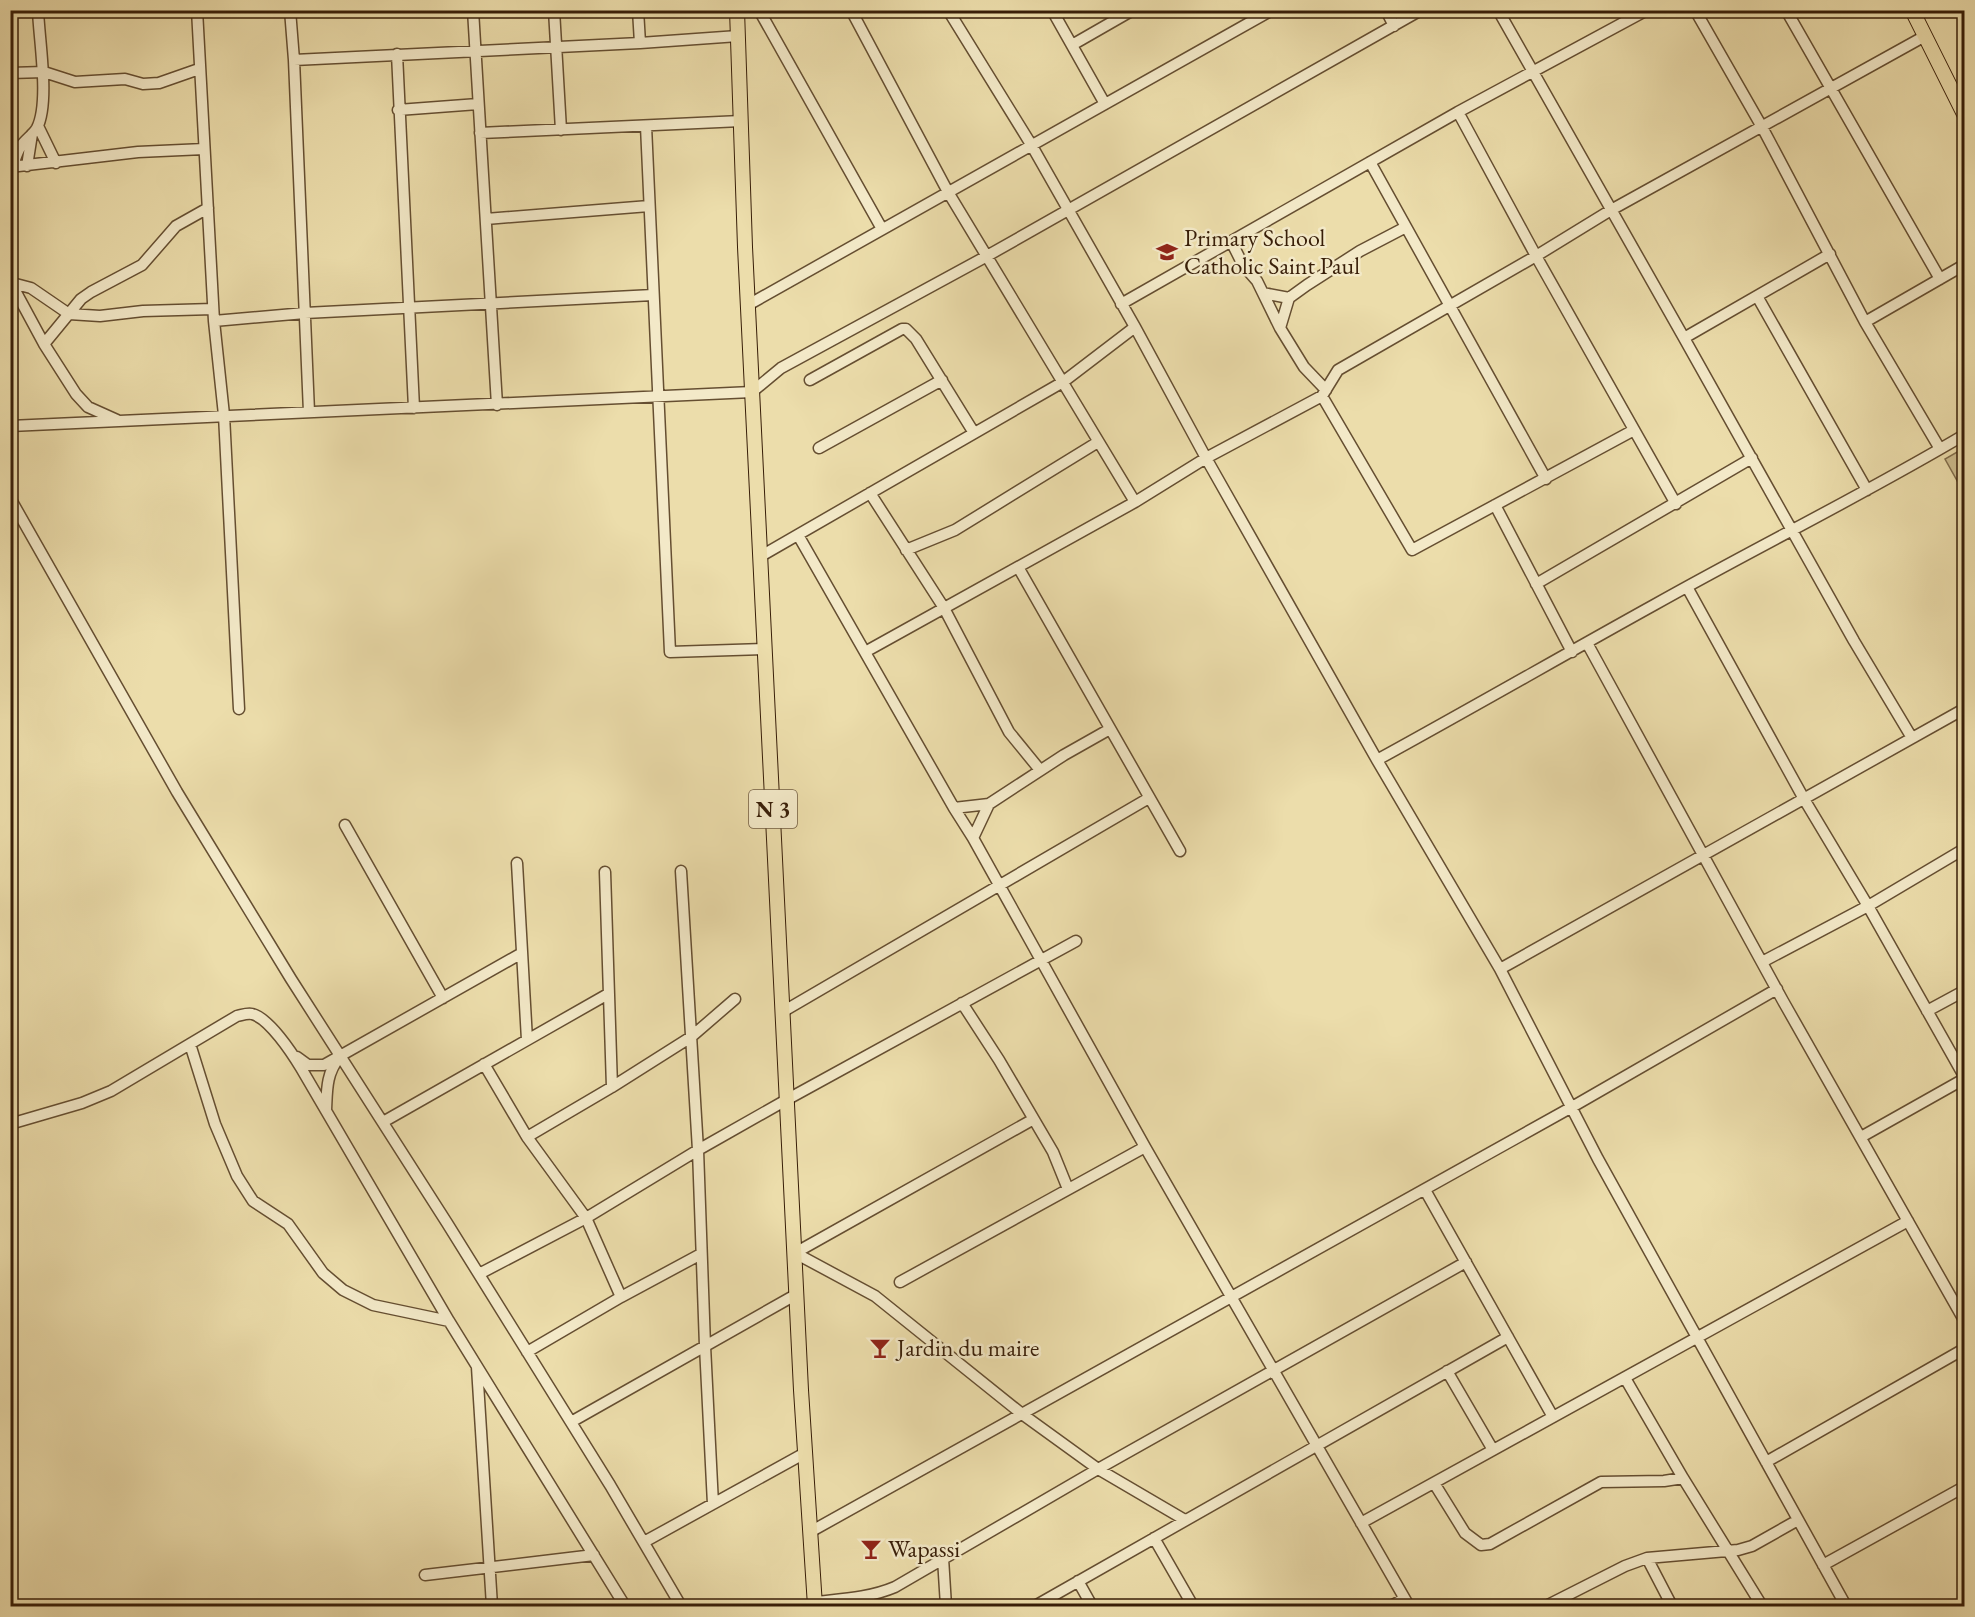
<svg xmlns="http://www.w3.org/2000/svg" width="1975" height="1617" font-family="'EB Garamond',serif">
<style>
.green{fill:#cdbd8f;stroke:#826e4c;stroke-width:1.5}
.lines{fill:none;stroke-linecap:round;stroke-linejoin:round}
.minor-casing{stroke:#654e31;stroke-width:13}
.major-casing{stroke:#381e08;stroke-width:16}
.minor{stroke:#f3e9c8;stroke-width:10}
.major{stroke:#ecddab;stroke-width:14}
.labels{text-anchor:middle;stroke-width:5;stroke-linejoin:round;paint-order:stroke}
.shield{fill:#f3e9c8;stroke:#705b42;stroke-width:1.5}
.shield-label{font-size:22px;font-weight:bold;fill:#381e08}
.poi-label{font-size:24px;fill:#381e08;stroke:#f3e9c8;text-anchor:start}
</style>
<rect width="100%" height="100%" fill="#ecddab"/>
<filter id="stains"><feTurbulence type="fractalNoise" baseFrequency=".00333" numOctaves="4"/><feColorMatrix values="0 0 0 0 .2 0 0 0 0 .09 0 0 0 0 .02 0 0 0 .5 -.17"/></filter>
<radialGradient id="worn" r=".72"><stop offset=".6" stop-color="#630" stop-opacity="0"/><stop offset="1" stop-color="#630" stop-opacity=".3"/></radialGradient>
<path class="green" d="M1964,448V493L1945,459Z"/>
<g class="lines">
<defs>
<path id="minor" d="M197,10L214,321L224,415L239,709
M290,10L294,60L309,412
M473,10L497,405
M554,10L561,130
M638,10L640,43
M759,10L882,229
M851,10L948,192L1135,502
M948,10L1032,146L1135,327L1206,458L1377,760L1500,969L1598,1159L1846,1606
M1052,10L1105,104
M1386,10L1394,26
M1498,10L1684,338L1854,641L1912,738
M1695,10L1762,127L1865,322L1940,449
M1786,10L1940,279
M1072,45L1133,10
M397,54L414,408
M294,60L640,43L738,36
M10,73L44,72L75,82L125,79L143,84L159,83L199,69
M398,110L478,104
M1458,112L1536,256L1676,504
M38,126L56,163
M646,126L670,652L765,649
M480,133L741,121
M1370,162L1546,479
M27,166L32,134
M10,167L138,152L204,149
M12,167C15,160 17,152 21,146C26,139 33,135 37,128C50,102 39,40 38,10
M486,219L649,206
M1231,241L1243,265L1257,281L1280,328
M10,281L44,344L76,394L88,407L117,420
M12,283L31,288L69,314L100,316L143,311L213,309
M1263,293L1289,298
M1757,296L1867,490
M1121,304L1458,112L1647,10
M748,305L1272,10
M214,321L305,313L653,295
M1865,322L1964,265
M1684,338L1830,254
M44,344L81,299L91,292L142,265L176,226L208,208
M810,380L902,329H906L916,339L974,433
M1326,390L1304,367L1280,328L1289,298L1307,285L1360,251L1406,227
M1322,396L1412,550L1634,430
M10,426L752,392L781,368L987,256L1421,10
M819,448L942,380
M870,493L944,608L1009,732L1040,770
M10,498L177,792L291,979L447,1223L610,1485L681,1606
M1495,505L1572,652
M798,535L954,808L973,838L1145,1147L1409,1606
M906,550L955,530L1098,442
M761,556L1063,382L1135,327
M1018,567L1180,851
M1536,584L1752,458
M1687,587L1804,799L1868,906L1964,1076
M1587,643L1783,1001L1964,1320
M865,652L1135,502L1206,458L1322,396L1338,370L1536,256L1611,210L1925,36
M1377,760C1470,709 1562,656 1654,605C1757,547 1863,495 1964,435
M954,808L989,804L1064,755L1110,729
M345,825L443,998
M973,838L989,804
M517,863L527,1040
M681,871L698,1150L705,1346L713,1504
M605,872L612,1087
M1762,962L1868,906L1964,849
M1500,969L1964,709
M962,1003L999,1060L1053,1152L1068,1189
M784,1011L1149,798
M1927,1011L1964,991
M190,1044L215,1124L237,1176L253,1201L288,1224L323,1273L343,1290L373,1305L449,1321
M297,1057L308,1065H324L522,953
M484,1064L527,1137L586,1218L621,1297
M326,1110C327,1091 326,1074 339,1058
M383,1122L608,994
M10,1124L82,1103L111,1091L237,1016C242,1015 247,1013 252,1014C269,1018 292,1053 301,1068L449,1321L625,1606
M527,1137L612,1087L691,1037L735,999
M1861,1137L1964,1079
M1425,1190L1553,1417
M795,1253L875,1296L1022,1414L1098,1469L1185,1520
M795,1253L1032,1120
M479,1274L586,1218L698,1150L788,1099L1076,941
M900,1282L1145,1147
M527,1352L621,1297L701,1254
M477,1367L492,1606
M1447,1371L1493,1450
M1625,1378L1683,1478L1762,1606
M571,1422L797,1294
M1766,1462L1964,1349
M1434,1483L1465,1533L1481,1545L1490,1544L1601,1482L1664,1481L1683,1478
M1361,1523L1908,1221
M810,1532L1572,1107L1777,989
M1154,1538L1193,1606
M644,1542L805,1453
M943,1558L946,1606
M1647,1558L1672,1606
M1823,1565L1964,1487
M425,1575L594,1555
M1078,1581L1092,1606
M815,1602C842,1599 869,1598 895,1587L1098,1469L1466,1262
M1035,1606L1508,1337
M1391,1606L1404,1599
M1546,1606L1625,1566L1647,1558L1738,1550L1752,1546L1798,1520"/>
<path id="major" d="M737,10L745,247L801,1390L815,1606
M1912,10L1964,114"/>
</defs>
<use href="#minor" class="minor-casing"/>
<use href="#major" class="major-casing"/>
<use href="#minor" class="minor"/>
<use href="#major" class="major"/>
</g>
<defs>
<symbol id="school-bare" viewBox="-9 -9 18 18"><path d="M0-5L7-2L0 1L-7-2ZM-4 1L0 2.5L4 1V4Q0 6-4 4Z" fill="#8f2418" stroke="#f3e9c8" stroke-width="2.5" paint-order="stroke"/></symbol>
<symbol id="bar-bare" viewBox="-9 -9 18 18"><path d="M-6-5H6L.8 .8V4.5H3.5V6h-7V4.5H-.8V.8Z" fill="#8f2418" stroke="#f3e9c8" stroke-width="2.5" paint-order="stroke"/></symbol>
</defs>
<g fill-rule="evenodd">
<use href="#school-bare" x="1152" y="237" width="30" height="30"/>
<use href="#bar-bare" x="865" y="1333" width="30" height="30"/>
<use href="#bar-bare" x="856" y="1534" width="30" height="30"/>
</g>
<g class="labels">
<rect class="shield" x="749" y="790" width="48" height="38" rx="4.5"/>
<g class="shield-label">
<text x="773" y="817">N 3</text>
</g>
<g class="poi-label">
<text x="1184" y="246">Primary School<tspan x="1184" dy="28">Catholic Saint Paul</tspan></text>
<text x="897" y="1356">Jardin du maire</text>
<text x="888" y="1557">Wapassi</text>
</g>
</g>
<rect width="1975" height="1617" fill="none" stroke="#ecddab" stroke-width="36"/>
<rect x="12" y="12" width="1951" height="1593" fill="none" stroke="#381e08" stroke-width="3"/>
<rect x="18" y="18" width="1939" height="1581" fill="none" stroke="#381e08" stroke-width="1.5"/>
<rect width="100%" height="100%" filter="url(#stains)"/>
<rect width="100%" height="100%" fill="url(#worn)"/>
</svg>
